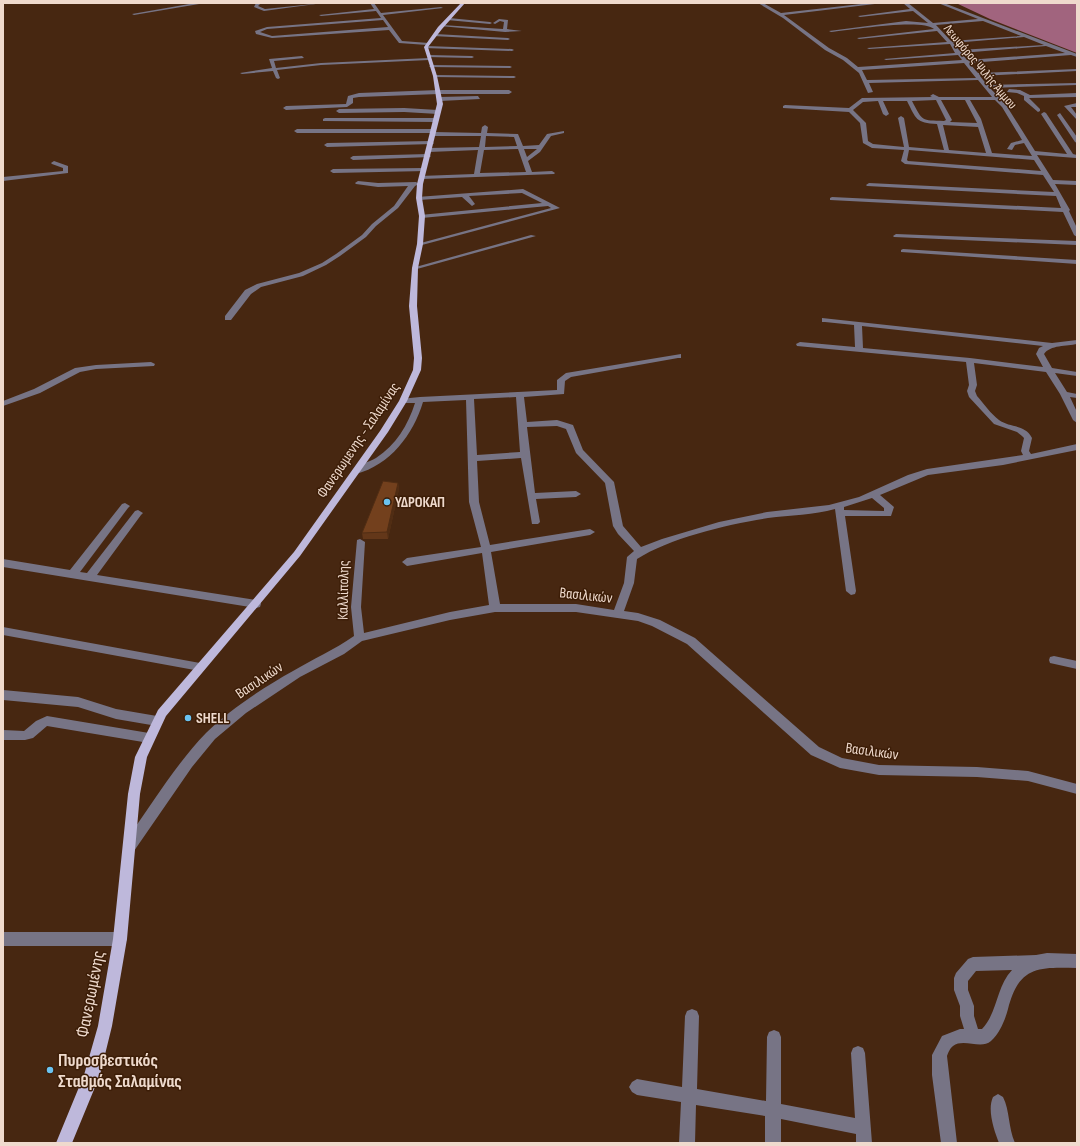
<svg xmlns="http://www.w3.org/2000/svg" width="1080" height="1146" font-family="'Sofia Sans Condensed',sans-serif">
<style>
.water{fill:#a1647e}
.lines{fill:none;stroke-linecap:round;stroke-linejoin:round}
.minor{fill:#777485;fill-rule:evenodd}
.major{fill:#beb8db;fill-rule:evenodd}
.wall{fill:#633719}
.shaded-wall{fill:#502d14}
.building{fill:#73401d;stroke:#502d14}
.poi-dot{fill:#6ac3f1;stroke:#3c1d07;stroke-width:1.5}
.labels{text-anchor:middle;stroke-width:3;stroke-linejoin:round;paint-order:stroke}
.far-street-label{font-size:13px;fill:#efdacd;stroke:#3c1d07}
.street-label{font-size:15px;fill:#efdacd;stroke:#3c1d07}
.poi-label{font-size:15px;font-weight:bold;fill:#efdacd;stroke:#3c1d07;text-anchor:start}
.near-street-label{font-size:18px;fill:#efdacd;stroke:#3c1d07}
.near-poi-label{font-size:18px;font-weight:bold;fill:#efdacd;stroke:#3c1d07;text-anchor:start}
</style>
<rect width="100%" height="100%" fill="#472711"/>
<path class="water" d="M956,3H1077V53L990,19Z"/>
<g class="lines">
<path class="minor" d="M195,3H205L134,15L132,14Z
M256,3H261L258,6L265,9L323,3L264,11L254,7Z
M370,3H374L381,13L441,7L443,8L383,15L402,41L429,43L427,45L399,43L389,30L272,38L256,34L255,31L267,27L381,18L376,11L321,16L319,15L374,9ZM383,20L388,27L272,36L260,32L267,29Z
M758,3H763L781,13L870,3H883L784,15L829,48L847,58L858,67L962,60L958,55L886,60L884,59L955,53L950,44L869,49L867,48L947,42L937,31L859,39L857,38L934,29C923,18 849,30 831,32L829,31L906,21L928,23L913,11L860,17L858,16L910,9L903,3H908L933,23L978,19L938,3H944L1077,54V57L1071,55L969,63L978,73L1077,69V71L980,76L987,85L1077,83V85L990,88L1006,105L1035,151L1067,154L1041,114L1044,112L1046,113L1073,154L1077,155L1076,158L1037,155L1053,180L1077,181V185L1055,184L1070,210L1069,211L1077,228V237L1074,235L1063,212L830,200V198L832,197L1061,208L1056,196L867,186L866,185L869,183L1054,192L1043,175L905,164L901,161L904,150L872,148L863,143L860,123L849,112L783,108V106L785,105L849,108L862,98L932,97L930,96L933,94L939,97H992L978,80L869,83L873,92L868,93L859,73L843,60L825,50L783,18ZM983,21L1021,36L951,41L936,25ZM1024,37L1044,45L959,50L953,43ZM1046,46L1065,53L967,60L961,53ZM964,63L976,78L867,80L862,70ZM936,100L946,120L944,121C921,120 923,122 912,101ZM941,100H965L977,123L950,122L952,120ZM970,100H995L1002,107L1022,140L1011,143L1007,149L1012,150L1015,145L1024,143L1032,156L992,153L981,119ZM878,101L883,114L886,116L889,114L883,101H907C916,119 916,123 937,124L944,150L909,147L904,118L901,116L898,118L904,147L873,144L868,141L866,123L853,110L863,102ZM943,125L978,127L986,153L949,150ZM909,150L1034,160L1041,171L908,161L907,160Z
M449,18L490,22L492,23L490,24L447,20Z
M499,19L508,20L507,29L522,31L505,32L440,26L442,25L503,29L504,22L500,21L495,24L493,23Z
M435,34L508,38L510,39L508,40L433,36Z
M426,46L512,49L514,50L512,51L424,48Z
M429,55L472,56L474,57L472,58L427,57Z
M302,56L304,58L274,61L276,68L321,63L429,58L431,59L429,60L321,65L277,70L280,78L278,79L276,78L273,71L242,74L240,73L272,68L269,59Z
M431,65L510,66L512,67L510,68L429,67Z
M435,75L514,76L516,77L514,78L433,77Z
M1009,89L1020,90L1030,95L1077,93V97L1029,98L1040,109V111L1038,112L1024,100V96L1017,93L1007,92Z
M439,90H509L512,92L509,94H439L359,97L353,98V103L347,107L286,110L283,108L286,106L346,104L348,96L359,93Z
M478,96L480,99L440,101L437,99L440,97Z
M1077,103V107H1071L1077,115V120L1064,106Z
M404,108L438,110L441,112L438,114L404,112L339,113L336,111L339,109Z
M1060,113L1077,137V143L1075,142L1057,115Z
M325,118H436L439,120L436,122L323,121V119Z
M485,125L488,127L487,133L518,134L523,146L539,145L547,134L564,131V133L551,136L540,152L528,161L532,172L552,171L555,173L554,174L422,179L420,178V176L474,174L478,150L429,152L426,150L429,148L479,147L481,136H433L430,134L432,133H297L294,131L297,129H433L436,131L434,132L481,133L482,127ZM486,136L514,137L517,146L485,147ZM518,149L526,172L480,173L484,150ZM524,149H537L527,157Z
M431,141L434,143L433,144L327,147L324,145L327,143Z
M428,154L431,156L430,157L353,160L350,158L353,156Z
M54,161L68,166V173L3,181V177L63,171V168L52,164L51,163Z
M424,168L426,169V171L333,173L330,171L333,169Z
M358,181L378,183L416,182L419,184L415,186L398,208L376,226L366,237L340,256L326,265L303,276L261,287L251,294L231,320H225V316L245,290L257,284L299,273L322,263L336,254L362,235L372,224L394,206L408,186L378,187L356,184L355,183Z
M523,189L560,208L422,245L417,244L551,208L548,206L422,218L419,216L420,215L542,203L522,193L469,196L475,204L472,206L462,197L419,200L417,199V197Z
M896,234L1077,241V245L894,237L893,236Z
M531,235L536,236L417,269L412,268Z
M903,249L1077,260V264L901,252V250Z
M822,318L1052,343L1077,340V344C1067,346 1050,345 1044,354L1052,368L1077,372V376L1055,373L1067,392L1077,394V398L1070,397L1077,412V423L1073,420L1060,394L1046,372L974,363L977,385L975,391L977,396C984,404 991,414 999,420C1010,428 1025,424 1032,438L1029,451L1031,454L1077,444V450L1003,465L928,475L880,495L894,507L891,516H845L856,591L855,594L851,595L846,591L835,509C814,515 790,515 768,518C729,524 669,538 637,559L634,583L624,611L638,613L660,620L695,638L819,747L842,758L879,765L977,767L1028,771L1077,784V794L1028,781L977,777L879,775L840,768L811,755L687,644L652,626L638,621L576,612H495L450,620L362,641L344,654L300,677L246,713L215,739L192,767L134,851L129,853L124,851L123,847L124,843C151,806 175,765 206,733C229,710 264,687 293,671C313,659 334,650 354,636L351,607L357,540L360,539L365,542L361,607L364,633L450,612L489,605L482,553L407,566L402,562L407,558L481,547L469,502L466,400L423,402C413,435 390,465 356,474L352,471C357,465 369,462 376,458C396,445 408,425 415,403H400V399L420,397L557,390V380L566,373L681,354V358H678L571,377L565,381L564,394L524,397L527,422L557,420L573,425L583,450L614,482L623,526L641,547L662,539L719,522L767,512L829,505L859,497L908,475L927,469L1023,455L1021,451L1024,438L1022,436L1017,432L994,424L969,397L967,391L969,385L966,362L797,346L796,344L800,342L855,347L854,325L825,322H822ZM862,326L1043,346L1039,348L1036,354L1043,367L970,358L863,348ZM516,397L520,452L477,455L474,399ZM557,426L566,429L576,453L605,483L613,526L618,534L634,551L627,557L624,583L614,610L576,604H500L491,552L590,535L595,532L590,529L490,545L479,502L477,461L521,458L532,524H538L540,522L536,499L576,497L581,494L576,491L535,493L527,427ZM872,498L884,508V511L844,510V507Z
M151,362L155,364L154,366L96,369L80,372L40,393L3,406V401L34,389L75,368L96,365Z
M125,503L130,506L128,508L80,572L87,573L135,511L138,510L143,513L141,515L97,575L256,600L260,601L261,604L260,607L256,608L3,567V559L70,570L122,504Z
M3,627L200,663L204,664L205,667L204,670L200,671L3,635Z
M1054,656L1077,661V669L1050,663L1049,660L1050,657Z
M3,690L78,697L116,709L157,716L161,718L163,721L161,724L157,726L116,719L78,707L3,700Z
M47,716L149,733L153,735L155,738L153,741L149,743L47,726L33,738L25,740H3V730L24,731L36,721Z
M3,932H120L125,934L127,939L125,944L120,946H3Z
M1047,953L1077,954V968C1038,967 1019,966 1008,1009C1005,1020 1000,1033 991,1041C981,1050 964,1038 953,1046C950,1048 948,1053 947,1056L957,1143H941L932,1075V1055L942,1036L960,1029H964L960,1016V1006L954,990V978L956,973L968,959L973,957L1036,955ZM1012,970C996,987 998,1012 982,1029H978L974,1016V1006L968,990V981L976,971Z
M692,1009L697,1011L699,1016L697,1089L766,1101L767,1037L769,1032L774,1030L779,1032L781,1037V1104L855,1118L851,1053L853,1048L858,1046L863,1048L865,1053L872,1143H856V1134L781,1119V1143H765V1116L696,1105L695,1143H679L681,1102L637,1095L632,1092L629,1087L632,1082L637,1079L682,1087L685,1016L687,1011Z
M998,1094L1003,1097C1010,1111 1008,1127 1015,1143H999C994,1130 987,1110 993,1097Z"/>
<path class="major" d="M461,3H465L442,29L428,47L437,76L443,104L423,184L422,198L425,216L423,244L418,268L417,306L422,358L421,370L407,401L388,432L300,556L166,716L147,757L140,794L127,939L112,1026L100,1075L72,1143H56L84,1075L98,1026L113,939L128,794L135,757L158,710L294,552L380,431L399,401L413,370L414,358L409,306L412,268L417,244L419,216L416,198L417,184L437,104L433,76L424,47L438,27Z"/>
</g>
<path class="wall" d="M398,483L399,489L388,539H363L362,533Z"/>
<path class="shaded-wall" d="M398,483L399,489L388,539L387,532Z"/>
<path class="building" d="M383,481L398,483L387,532L362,533Z"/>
<g class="poi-dot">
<circle cx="387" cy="502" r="4"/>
<circle cx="188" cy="718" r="4"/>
<circle cx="50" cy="1070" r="4"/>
</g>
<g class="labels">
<g class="far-street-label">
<text transform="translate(981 66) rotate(50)" y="5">Λεωφόρος Ψιλής Άμμου</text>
</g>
<g class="street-label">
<text transform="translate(358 440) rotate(-56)" y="5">Φανερωμενης - Σαλαμίνας</text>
<text transform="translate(343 590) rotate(-89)" y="5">Καλλίπολης</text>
<text transform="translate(586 595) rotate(6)" y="5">Βασιλικών</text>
<text transform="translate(259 680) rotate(-34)" y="5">Βασιλικών</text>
<text transform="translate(872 751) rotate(8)" y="5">Βασιλικών</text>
</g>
<g class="poi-label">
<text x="395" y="507">ΥΔΡΟΚΑΠ</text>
<text x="196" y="723">SHELL</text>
</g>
<g class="near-street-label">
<text transform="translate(90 994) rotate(-79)" y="6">Φανερωμένης</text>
</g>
<g class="near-poi-label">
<text x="58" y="1066">Πυροσβεστικός<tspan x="58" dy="21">Σταθμός Σαλαμίνας</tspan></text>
</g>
</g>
<rect width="1080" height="1146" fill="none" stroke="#efdacd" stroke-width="8"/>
</svg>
